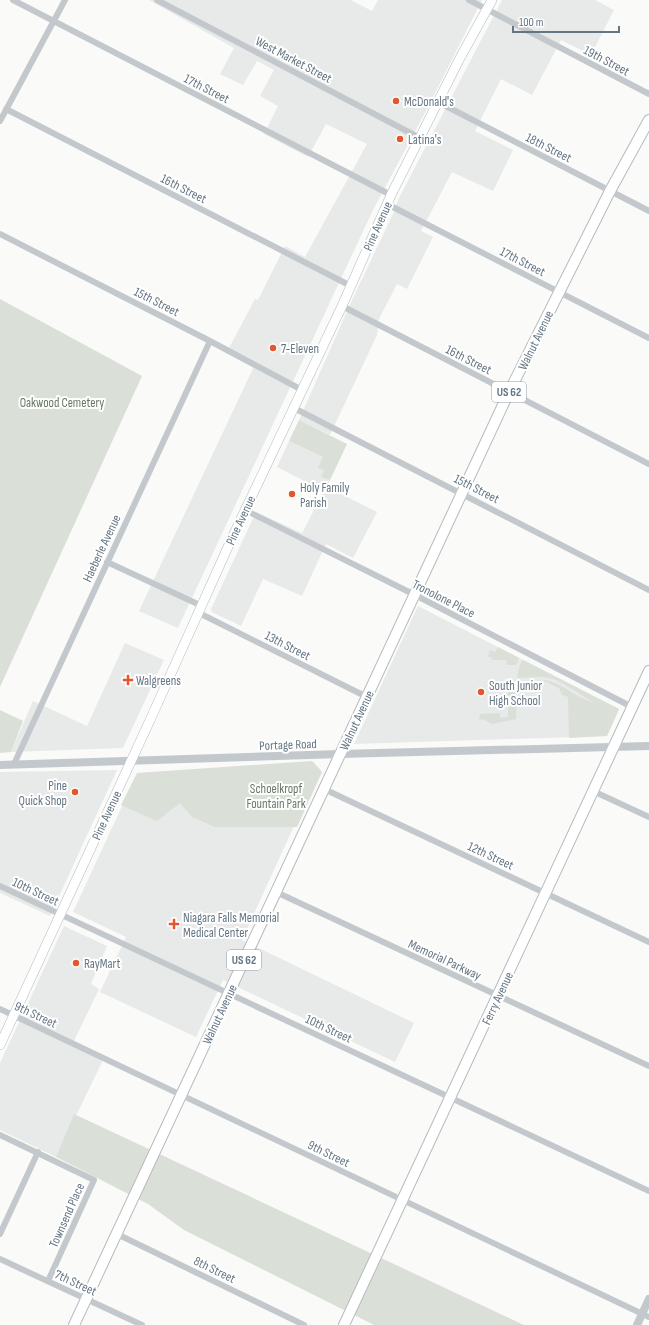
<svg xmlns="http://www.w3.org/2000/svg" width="649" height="1325" font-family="'Sofia Sans Condensed',sans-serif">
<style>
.built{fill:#e8e9e9}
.green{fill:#dadfd7}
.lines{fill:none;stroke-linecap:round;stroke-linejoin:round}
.secondary-casing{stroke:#b3babf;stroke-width:10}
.primary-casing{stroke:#b5babe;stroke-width:12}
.minor{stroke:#c3c8cc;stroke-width:6}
.tertiary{stroke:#c3c8cc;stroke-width:8}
.secondary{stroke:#fff;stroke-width:9}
.primary{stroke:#fff;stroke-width:10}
.poi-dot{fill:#e4572e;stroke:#fff;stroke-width:1.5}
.labels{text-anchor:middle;stroke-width:4;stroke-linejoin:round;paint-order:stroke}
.shield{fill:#fff;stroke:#939fa8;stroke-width:1}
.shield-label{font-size:12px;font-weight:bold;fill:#657683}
.street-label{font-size:13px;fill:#657683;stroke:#fff}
.poi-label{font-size:13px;fill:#657683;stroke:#fff;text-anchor:start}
.park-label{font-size:13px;fill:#687a64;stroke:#fff}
</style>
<rect width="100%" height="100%" fill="#fafaf8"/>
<path class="built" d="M149,0H351L372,11L378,0H482L427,109L373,210L178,628L139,611L256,362L229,348L255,299L258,300L285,246L305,257L367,144L326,124L308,157L264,134L278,106L260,96L274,70L257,61L243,85L220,74L234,48Z
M502,0H595L614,10L591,55L561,40L532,95L501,79L475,131L513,150L493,191L452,172L421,231L433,237L407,289L397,284L379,319L377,335L330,435L299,420L352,300L393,214L399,198Z
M289,441L323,457L324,470L321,477L330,480L327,487L377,512L353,558L326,544L302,596L263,579L241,626L212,612L211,609L256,512L302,533L324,491L277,467Z
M418,606L619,709L607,736L354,744Z
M125,643L164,660L123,748L11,752L33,701L87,726Z
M314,763L320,769L242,940L414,1023L395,1062L223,980L196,1037L100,992L126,937L73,912L136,776L141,773Z
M117,770L50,916L0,893V772Z
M64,926L107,946L91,984L99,989L74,1041L105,1056L56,1157L0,1130V1063Z"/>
<path class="green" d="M0,299L142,376L0,687Z
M299,420L347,444L330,480L321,477L324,470L318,468L323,457L289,441Z
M498,647L519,658L516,665H507L506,660H492L491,657H488L490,650L495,652Z
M523,660L619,709L607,736L569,738L568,697L562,695L559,688L542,680C561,681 575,698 593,702C580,695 563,681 549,678C539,676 527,678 517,678C519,672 518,665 523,660Z
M508,681L513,682L517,688L516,719L492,724L485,720L479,719L480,714L500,713V718L508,717Z
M0,710L23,721L11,752L0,753Z
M312,761L322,772L297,827H215L192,817L180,803L157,821L121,805L137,773Z
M74,1114L524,1325H374L184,1230L148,1204L56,1157Z"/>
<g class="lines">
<defs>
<path id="secondary" d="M0,1045L151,718L232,538L342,306L391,195L460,58L492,0"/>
<path id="primary" d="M74,1325L509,392L610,191L649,120
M344,1325L649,671"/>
</defs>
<use href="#secondary" class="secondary-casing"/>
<use href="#primary" class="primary-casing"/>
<path class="minor" d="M13,0L391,195
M157,0L420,138
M469,0L649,94
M438,102L649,211
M6,109L351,286
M0,121L65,0
M387,204L649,338
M0,234L210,341L302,390
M342,306L649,464
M294,408L649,590
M245,510L415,595L632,707
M107,562L202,606
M199,613L367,697
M14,764L210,341
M324,789L649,942
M593,791L649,817
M0,886L649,1191
M276,892L649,1066
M0,1009L649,1317
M0,1135L94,1180L48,1281
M0,1234L38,1152
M117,1234L304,1325
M0,1259L142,1325"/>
<path class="tertiary" d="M0,765L340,754L649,746
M637,1325L649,1299"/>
<use href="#secondary" class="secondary"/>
<use href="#primary" class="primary"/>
</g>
<g class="poi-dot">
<circle cx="396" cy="101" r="4"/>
<circle cx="400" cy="139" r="4"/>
<circle cx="273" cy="348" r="4"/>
<circle cx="292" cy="494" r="4"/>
<path d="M126 674h4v4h4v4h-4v4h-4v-4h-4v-4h4z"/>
<circle cx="481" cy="692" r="4"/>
<circle cx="75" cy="792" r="4"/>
<path d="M172 918h4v4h4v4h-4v4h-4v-4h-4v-4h4z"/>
<circle cx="76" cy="963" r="4"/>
</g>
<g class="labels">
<g class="shield">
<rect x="492" y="382" width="34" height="20" rx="3"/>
<rect x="227" y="950" width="34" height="20" rx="3"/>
</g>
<g class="shield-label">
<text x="509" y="396">US 62</text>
<text x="244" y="964">US 62</text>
</g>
<g class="street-label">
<text transform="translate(294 59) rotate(28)" y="5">West Market Street</text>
<text transform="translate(607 60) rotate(28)" y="5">19th Street</text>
<text transform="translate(207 88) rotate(27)" y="5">17th Street</text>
<text transform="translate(549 147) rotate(27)" y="5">18th Street</text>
<text transform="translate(184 188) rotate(27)" y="5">16th Street</text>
<text transform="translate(377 226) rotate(-66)" y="5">Pine Avenue</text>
<text transform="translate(523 261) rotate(27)" y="5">17th Street</text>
<text transform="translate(157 301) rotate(27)" y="5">15th Street</text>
<text transform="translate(535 340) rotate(-64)" y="5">Walnut Avenue</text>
<text transform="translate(469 359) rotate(27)" y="5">16th Street</text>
<text transform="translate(477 488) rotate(27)" y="5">15th Street</text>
<text transform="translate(240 520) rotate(-65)" y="5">Pine Avenue</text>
<text transform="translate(101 548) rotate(-65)" y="5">Haeberle Avenue</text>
<text transform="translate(444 598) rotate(27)" y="5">Tronolone Place</text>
<text transform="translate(288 645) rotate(27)" y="5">13th Street</text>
<text transform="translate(356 720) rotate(-65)" y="5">Walnut Avenue</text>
<text transform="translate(288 744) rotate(-2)" y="5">Portage Road</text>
<text transform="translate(106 815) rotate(-65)" y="5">Pine Avenue</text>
<text transform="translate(491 855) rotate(25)" y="5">12th Street</text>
<text transform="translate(36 891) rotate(25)" y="5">10th Street</text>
<text transform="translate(445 959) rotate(25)" y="5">Memorial Parkway</text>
<text transform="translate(497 998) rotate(-65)" y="5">Ferry Avenue</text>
<text transform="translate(36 1014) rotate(25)" y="5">9th Street</text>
<text transform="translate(219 1014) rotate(-65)" y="5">Walnut Avenue</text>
<text transform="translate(329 1028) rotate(25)" y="5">10th Street</text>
<text transform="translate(329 1153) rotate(26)" y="5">9th Street</text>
<text transform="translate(66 1215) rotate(-66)" y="5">Townsend Place</text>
<text transform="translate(215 1269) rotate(26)" y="5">8th Street</text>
<text transform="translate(76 1282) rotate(25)" y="5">7th Street</text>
</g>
<g class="poi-label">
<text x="404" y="106">McDonald's</text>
<text x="408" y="144">Latina's</text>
<text x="281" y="353">7-Eleven</text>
<text x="300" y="492">Holy Family<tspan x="300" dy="15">Parish</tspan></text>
<text x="136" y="685">Walgreens</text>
<text x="489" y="690">South Junior<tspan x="489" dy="15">High School</tspan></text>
<text x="67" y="790" text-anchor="end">Pine<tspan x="67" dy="15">Quick Shop</tspan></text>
<text x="183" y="922">Niagara Falls Memorial<tspan x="183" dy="15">Medical Center</tspan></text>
<text x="84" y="968">RayMart</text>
</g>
<g class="park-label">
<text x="62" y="407">Oakwood Cemetery</text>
<text x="276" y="793">Schoelkropf<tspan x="276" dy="15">Fountain Park</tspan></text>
</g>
</g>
<path d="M513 26v6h106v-6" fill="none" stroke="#657683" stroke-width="2"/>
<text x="519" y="26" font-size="12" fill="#657683" stroke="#ffffff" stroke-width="3" paint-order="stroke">100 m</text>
</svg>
